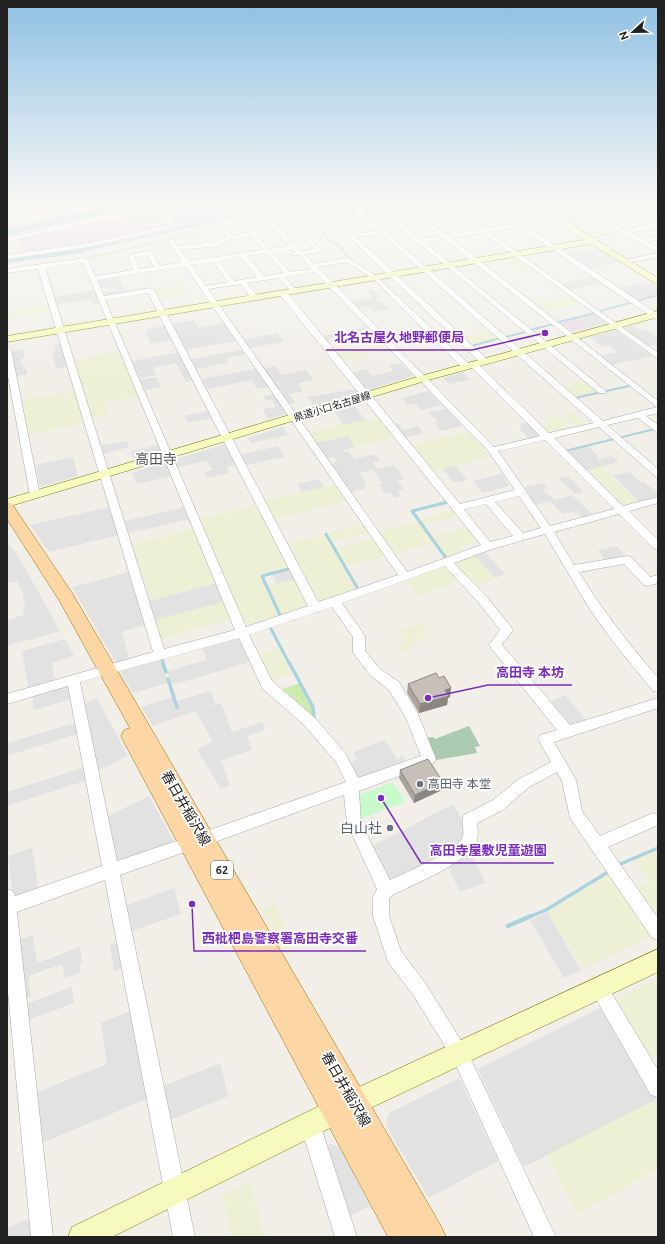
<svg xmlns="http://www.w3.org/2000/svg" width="665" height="1244" font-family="Ubuntu,'Noto Sans JP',sans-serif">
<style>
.industrial{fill:#ebdbe8}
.farmland{fill:#eef0d5}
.grass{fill:#cdebb0}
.cemetery{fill:#aacbaf}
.park{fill:#c8facc}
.parking{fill:#e2e2e2}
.water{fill:#aad3df}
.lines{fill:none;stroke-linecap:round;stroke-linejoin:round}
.stream-far4{stroke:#aad3df;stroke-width:1.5}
.stream-far3{stroke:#aad3df;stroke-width:2}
.stream-far2{stroke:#aad3df;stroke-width:3}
.stream-far1{stroke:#aad3df;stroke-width:3.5}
.stream{stroke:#aad3df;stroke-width:4.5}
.river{fill:#aad3df;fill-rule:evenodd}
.street-casing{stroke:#a9a9a9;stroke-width:1}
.secondary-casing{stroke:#707d05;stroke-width:1}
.primary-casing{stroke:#a06b00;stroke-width:1}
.street{fill:#fff;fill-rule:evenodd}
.secondary{fill:#f7fabf;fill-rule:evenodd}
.primary{fill:#fcd6a4;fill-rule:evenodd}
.wall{fill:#aba49e}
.shaded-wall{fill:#8b8681}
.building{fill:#c7bfb8;stroke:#8b8681}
.worship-dot{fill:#6b7280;stroke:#fff;stroke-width:1.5}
.labels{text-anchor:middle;stroke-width:3.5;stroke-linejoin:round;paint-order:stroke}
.far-street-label{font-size:10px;fill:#222;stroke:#fff}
.shield{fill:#fff;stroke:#646464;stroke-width:1}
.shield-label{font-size:11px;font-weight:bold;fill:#222}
.worship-label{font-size:12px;fill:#5b616d;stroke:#fff;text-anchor:start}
.quarter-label{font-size:14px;fill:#555;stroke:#fff}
.near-street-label{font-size:14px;fill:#222;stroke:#fff}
.near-worship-label{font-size:14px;fill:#5b616d;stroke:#fff;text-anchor:end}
.leader{fill:none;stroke:#7b2cbf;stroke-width:1.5}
.callout-dot{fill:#7b2cbf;stroke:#fff;stroke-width:1.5}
.callout-label{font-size:13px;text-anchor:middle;font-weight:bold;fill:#7b2cbf;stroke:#fff;stroke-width:3.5;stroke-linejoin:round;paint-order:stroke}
</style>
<rect width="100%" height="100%" fill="#f2efe9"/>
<path class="industrial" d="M238,204L244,211L176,227L165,213Z
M160,213L169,225L96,242L24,253L19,238L108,218Z
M576,319L589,328L572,332L560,323Z"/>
<path class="farmland" d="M301,211L310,221L289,224L281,215Z
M500,213L507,218L475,223L468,217Z
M632,213L649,221L641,222L647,226L638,228L625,221L627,220L619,215Z
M606,228L615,234L596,238L584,231Z
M516,256L532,268L518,270L502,258Z
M180,284L188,296L158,301L152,289Z
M571,297L582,304L544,311L534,303Z
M49,306L50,311L7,318V313Z
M492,331L499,338L470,345L461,337Z
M365,348L371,355L341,361L335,354Z
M121,352L138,397L105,403L109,414L91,418L74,360Z
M586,380L601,392L575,398L561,386Z
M74,391L84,423L29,434L22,400Z
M572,412L588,425L578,428L562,414Z
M556,415L571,429L550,434L540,427L552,424L546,418Z
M379,417L395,438L355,447L348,436L316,443L309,432Z
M468,432L491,457L431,472L411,446Z
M602,467L637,502L623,506L586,471Z
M337,484L347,501L275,519L265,501Z
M258,505L290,567L260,575L279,615L245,627L199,519Z
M453,510L457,515L423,524L420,519Z
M418,521L434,543L395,554L379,531Z
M364,524L369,532L332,542L327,533Z
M468,527L478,541L461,546L464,550L447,556L432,537Z
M193,529L216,583L150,601L132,544Z
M324,534L357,589L319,601L288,543Z
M374,538L385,556L347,566L336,548Z
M473,554L495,578L473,586L452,564Z
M444,566L458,581L419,596L406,581Z
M297,579L310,604L282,614L268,587Z
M223,602L230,620L161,639L155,620Z
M419,623L430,633L405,652L396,646L406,640L399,632Z
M281,648L293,673L270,680L258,655Z
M653,851L658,858V922L633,889L650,882L634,859Z
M610,872L655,934L582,969L547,911Z
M276,903L294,956L289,958L261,909Z
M658,978V1055L651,1059L616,1000Z
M657,1099L658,1101V1169L577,1214L548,1155Z
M250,1182L265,1237H232L222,1196Z"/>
<path class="grass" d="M263,217L265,218L88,259V257Z
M300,683L312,707L313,717L279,690Z"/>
<path class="cemetery" d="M469,726L480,746L475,747L477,753L436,760L433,757L426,738L433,737L435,739Z"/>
<path class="park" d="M393,782L405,802L360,819L358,795Z"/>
<path class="parking" d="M568,211L575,216L591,213L604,221L574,226L555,213Z
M598,249L619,263L588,268L567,254Z
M117,275L127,293L104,296L102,293L116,290L113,286L101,288L97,278Z
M595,277L605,283L570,290L560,283Z
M650,282L658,287V295L636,301L617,288Z
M96,290L101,303L92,305L90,299L55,305L53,297Z
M373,290L380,297L375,298L390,309L375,312L369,306L357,308L351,302L373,298L367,291Z
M594,313L606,323L589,328L576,319Z
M194,320L199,328L225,323L236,341L185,350L172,324Z
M632,325L640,330L645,329L658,338V344L648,346L624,329Z
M164,326L172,340L151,344L145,332L148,331V329Z
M367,327L370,331L331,339L332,341L327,342L322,336Z
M616,330L652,356L611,365L599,356L617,352L609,346L603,347L590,337Z
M277,333L284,342L248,348L242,340Z
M60,344L67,367L56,368L52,353H56L54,345Z
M23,349L25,358L21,359L22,366H25L27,374L17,376L12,351Z
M242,350L245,355L226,358L228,363L196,369L191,359Z
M179,352L194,380L186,382L176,363L153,368L156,375L140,378L132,361Z
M401,363L413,376L365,391L350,373L366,369L372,376L394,371L389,365Z
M275,366L282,375L306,370L314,380L298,383L303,391L289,394L296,403L288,404L263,369Z
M256,369L268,387L257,389L252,380L207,389L202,379Z
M463,372L470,380L449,384L443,378Z
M157,377L161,387L145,390L140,380Z
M356,389L359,392L314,406L307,397Z
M429,391L442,405L422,410L416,404L408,405L402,398Z
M274,394L286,414L268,419L263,409L276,407L272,400L266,401L263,396Z
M354,405L365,420L344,425L334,411Z
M447,409L455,418L463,426L441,431L434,423L438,421L428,413Z
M210,410L214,418L188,423L184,416Z
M529,422L542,436L530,439L519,428L522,427L519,424Z
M398,423L403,430L418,426L423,433L403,438L393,424Z
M283,427L288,435L251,443L248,438Z
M348,436L355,447L343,450L345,452L348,451L354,459L375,454L380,461L373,462L377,469L394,465L405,479L397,481L404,490L397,492L400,496L394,498L391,493L386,494L379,485L383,484L373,470L359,473L367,485L364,486L366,488L351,492L331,464L338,462L334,457L327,458L316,443Z
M127,441L129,447L103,454L100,446Z
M226,444L236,465L226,467L229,473L207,478L204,472L223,468L212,470L207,461L177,467L174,460Z
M159,445L161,451L133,459L131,451Z
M278,446L284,457L246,465L240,455Z
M588,446L599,457H596L598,460L612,456L619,462L586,471L566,452Z
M73,457L78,476L40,487L36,465Z
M166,462L171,476L137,484L132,473Z
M456,466L467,480L454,483L443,469Z
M630,472L640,482L643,481L658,494V496L639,502L613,475Z
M502,474L509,486L483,493L473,481Z
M568,476L584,492L575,494L558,478Z
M319,479L324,487L302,492L297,484Z
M542,483L547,488L543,490L555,500L572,495L592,514L582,517L576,511L563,514L550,501L535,505L525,487Z
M109,507L118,535L49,552L30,525Z
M185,507L189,519L129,533L125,521Z
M10,545L25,568L60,631L7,646V620L24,615L23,608L25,607L22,588H19L18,581L7,583V546Z
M617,546L627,558L606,561L598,550Z
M483,550L505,574L495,578L473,554Z
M292,569L297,579L277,584L272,575Z
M129,572L145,625L122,632L129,659L116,663L72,587Z
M216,583L223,602L155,620L150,601Z
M235,638L239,639L250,662L172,685L167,671L207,660L202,647Z
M65,639L74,656L52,663L55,681L28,688L22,651Z
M160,659L168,683L133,693L120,671Z
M65,686L69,688L71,699L34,710L32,695Z
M211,691L215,704L153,726L141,707L173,697L177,708L179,707L177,701Z
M565,695L586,720L565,725L547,703Z
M97,698L128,756L97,771L82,705Z
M221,703L232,732L262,722L265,730L247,736L252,750L221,760L230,786L221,789L197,750L213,741L195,711Z
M75,723L77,734L7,756V743Z
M385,740L397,759L403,756L407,763L361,780L356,778L348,764L357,759L353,752Z
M85,767L88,780L7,806V792Z
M149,796L176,845L115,862L106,817Z
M453,804L464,823V843L392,883L371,847Z
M32,848L39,892L13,897L8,856Z
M469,849L486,883L460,892L446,863Z
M174,888L181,914L129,932L124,906Z
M547,912L581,970L564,978L530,920Z
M33,935L37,963L80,947L82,962L79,963L81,972L65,978L62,964L29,976L31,997L23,1000L17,941Z
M120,941L125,967L114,971L110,945Z
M72,987L74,1003L25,1021L23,1005Z
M602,1007L657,1099L524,1167L478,1069Z
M132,1010L149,1098L40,1144L35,1093L107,1064L101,1023Z
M220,1063L228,1096L168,1121L161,1087Z
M459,1078L498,1161L429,1198L386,1126L389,1113Z
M330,1144L340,1147L370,1206L346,1218L323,1148Z
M30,1218L32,1237H7V1228Z"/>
<path class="water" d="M303,202H320L253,213L81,252L82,253L7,263V260L105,245L228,216Z"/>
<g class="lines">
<path class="stream-far4" d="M640,202L658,206
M424,217L426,218
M316,224L327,238L338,245L352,261
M637,301L658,295
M600,311L633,302
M572,319L594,313"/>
<path class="stream-far3" d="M559,322L576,318
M530,330L554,324
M506,337L525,332
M472,346L500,338
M575,398L629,386
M618,438L655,429
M565,451L614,439"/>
<path class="stream-far2" d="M326,534L358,589
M446,558L412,511L448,502
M280,615L262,576L292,568
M270,627L290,665
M162,660L164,665"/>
<path class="stream-far1" d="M163,664L166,672
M290,664L313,707L314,717
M168,679L177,707
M618,865L658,848
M529,917L546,910L608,872"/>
<path class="stream" d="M508,926L531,916"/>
<path class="river" d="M172,202H199L195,205L110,213L7,235V229L80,212L110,207Z"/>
<defs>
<path id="street" d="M122,202H134L67,213L7,226V222L67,209Z
M241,202H256L166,213L176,226L175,227L89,247L7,259V255L89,243L169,225L160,214L101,220L7,242V238L101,216Z
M386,202H396L381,206L388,212L407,209L398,202H404L413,209L443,204L441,202L450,203L475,202L472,204L454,206L485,229L515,224L483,202H489L499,208L531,204V206L503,211L521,223L560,218V220L558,221L526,226L658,314V319H655L519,227L489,232L658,353V359L483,233L451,238L658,401V413L646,416L658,425V433L638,418L607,425L658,469V477L655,476L599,427L554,438L623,506L658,497V503L629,511L658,540V550L654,549L619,514L554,532L574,565L627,556L631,557L650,577L658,575V583L648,586L644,585L624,564L579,572C602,610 629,644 658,678V692L653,691L614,643L591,611L545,534L492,549L454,563L486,596L511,627L513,630L502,645L570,725L658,698V708L554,742L576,780L582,811L600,836L653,813L658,815V825L608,847L658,918V940L652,938L570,818L562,781L557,772L529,787L503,810L477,823C478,832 479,840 474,847C463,864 411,886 392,895L389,899V916L401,951L426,984L465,1047L556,1237H534L453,1059L414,996L388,962L373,916V897L377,889L347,823L344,795L204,846L198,843L196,848L120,875L195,1237H173L105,880L17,912L53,1237H31L7,981V889L13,891L15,896L102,866L68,686L7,704V694L153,652L38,269L7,273V269L85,258L88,260L95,276L133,270L128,255L149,251L151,252L160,266L182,262L168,241L169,240H173L178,246L216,242L226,237L219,228L220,227H224L232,236L271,227L263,218L268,217L283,232L302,230L321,249V251L305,254L314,264L348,258L376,276L469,364V368H463L372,278L347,262L318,267L494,447L540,436L470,366V362H476L549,433L594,423L381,234L356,237L487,359V363H481L331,220L286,227L283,225L357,213L354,208ZM375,207L599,393H605L606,391L424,242L444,239L657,407L603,421L387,233L390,232V230H383L361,210ZM447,207L478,230L447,235L417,212ZM411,212L440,236L420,239L392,215ZM360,216L377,231L353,234L337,219ZM274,230L289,246L269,249L256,234ZM299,233L314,249L302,251L286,235ZM250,236L263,250L189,261L180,250L217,246L232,239ZM293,249L295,252L292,253V255H299L312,269L290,272L272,252ZM266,253L284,273L264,276L247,256ZM147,255L154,267L139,269L134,257ZM240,257L257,277L234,281L219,261ZM83,262L235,630L164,649L45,268ZM213,262L228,282L206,286L191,265ZM185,266L398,575L318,602L154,290L150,288L104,296L97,280ZM315,272L489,452L515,490L460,504L286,291H280V295L481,545L407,572L208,289L241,284L252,300H255L259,298L247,283L278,278L293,293L297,291L285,277ZM148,293L308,606L246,627L105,300ZM545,440L614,509L550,526L498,451ZM519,496L541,528L523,533L495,502ZM486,504L513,536L490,542L464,509ZM445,566L478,602L500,630L489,645L491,648L557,730L540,735L538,739L551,762L519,779L493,800L464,815C460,823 466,832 462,839C454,852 405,873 390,880L361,823L359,791L434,763L436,759L417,712L399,682L380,669L365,651V636L342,603ZM332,607L353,637V652L355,655L370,675L389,690L406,718L421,756L358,778L346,754L314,717L272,681L249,635ZM239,638L262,688L304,725L336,762L346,782L204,832L199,834L197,839L191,836L117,861L80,682Z
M534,202H540L547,206L549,211L577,207L570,202H576L584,206L604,204V206L589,209L626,230L651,224L616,204V202H620L630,207L655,204V206L635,210L658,222V227L631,233L642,239L658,236V240L647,242L658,248V253L625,234L590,242V240L620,232L582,210L549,215L544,212L542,208Z
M658,253V257L625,263L622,261Z
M7,347L11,349L40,495L35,498L30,495L7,371Z
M599,979L605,982L658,1070V1097L651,1095L593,994L590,988L593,982Z
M310,1114L317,1117L320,1124L357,1237H335L300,1124L303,1117Z"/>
<path id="secondary" d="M526,202H535L658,278V285L591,244L7,342V336L584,240Z
M658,311V317L425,381L7,507V499L417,377Z
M658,949V972L362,1112L112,1237H68L72,1227L344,1094Z"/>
<path id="primary" d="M7,502L12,504L72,593L441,1226L446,1237H388L124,742L121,736L124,730L130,728L59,600L7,519Z"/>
</defs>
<use href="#street" class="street-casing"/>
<use href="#secondary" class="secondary-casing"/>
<use href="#primary" class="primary-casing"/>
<use href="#street" class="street"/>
<use href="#secondary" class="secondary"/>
<use href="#primary" class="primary"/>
</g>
<path class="wall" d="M439,678L450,697L448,698L447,705L419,713L407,693L408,684Z
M400,770L443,782L442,790L414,803L399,778Z"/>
<path class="shaded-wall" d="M451,688L450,697L448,698L447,705L419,713L420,704L445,690Z
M443,782L442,790L414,803L415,795Z"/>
<path class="building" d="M436,673L439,678L444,676L451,688L445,690L449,696L420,704L408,684Z
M428,759L443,782L415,795L400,770Z"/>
<linearGradient id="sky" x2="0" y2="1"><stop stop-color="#8fc0e4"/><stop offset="0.54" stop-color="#f9f8f5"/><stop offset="1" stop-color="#f9f8f5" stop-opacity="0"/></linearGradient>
<rect width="665" height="376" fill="url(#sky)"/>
<g class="worship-dot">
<circle cx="420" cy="784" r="4"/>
<circle cx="390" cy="828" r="4"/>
</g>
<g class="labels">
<g class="far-street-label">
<text transform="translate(332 406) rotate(-17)" y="4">県道小口名古屋線</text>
</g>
<rect class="shield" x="211" y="861" width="22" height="18" rx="3"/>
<g class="shield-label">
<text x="222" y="874">62</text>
</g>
<g class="worship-label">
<text x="428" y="788">高田寺 本堂</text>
</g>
<g class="quarter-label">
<text x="156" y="464">高田寺</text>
</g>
<g class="near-street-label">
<text transform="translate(186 808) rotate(60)" y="5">春日井稲沢線</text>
<text transform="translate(346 1089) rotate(60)" y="5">春日井稲沢線</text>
</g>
<g class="near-worship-label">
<text x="382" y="833">白山社</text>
</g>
</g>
<path class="leader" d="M545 333L472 350H326M428 698L488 685H572M381 798L421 863H554M192 904L194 951H366"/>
<g class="callout-dot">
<circle cx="545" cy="333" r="4"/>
<circle cx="428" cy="698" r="4"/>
<circle cx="381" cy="798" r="4"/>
<circle cx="192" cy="904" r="4"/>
</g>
<g class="callout-label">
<text x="399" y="342">北名古屋久地野郵便局</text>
<text x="530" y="677">高田寺 本坊</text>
<text x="488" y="855">高田寺屋敷児童遊園</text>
<text x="280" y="943">西枇杷島警察署高田寺交番</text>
</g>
<rect width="665" height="1244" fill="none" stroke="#222222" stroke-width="16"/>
<g transform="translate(633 32) rotate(248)" stroke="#ffffff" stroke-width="3" paint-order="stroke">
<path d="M0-3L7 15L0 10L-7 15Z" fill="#222222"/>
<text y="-6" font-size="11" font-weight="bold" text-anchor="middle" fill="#222222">N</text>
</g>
</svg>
